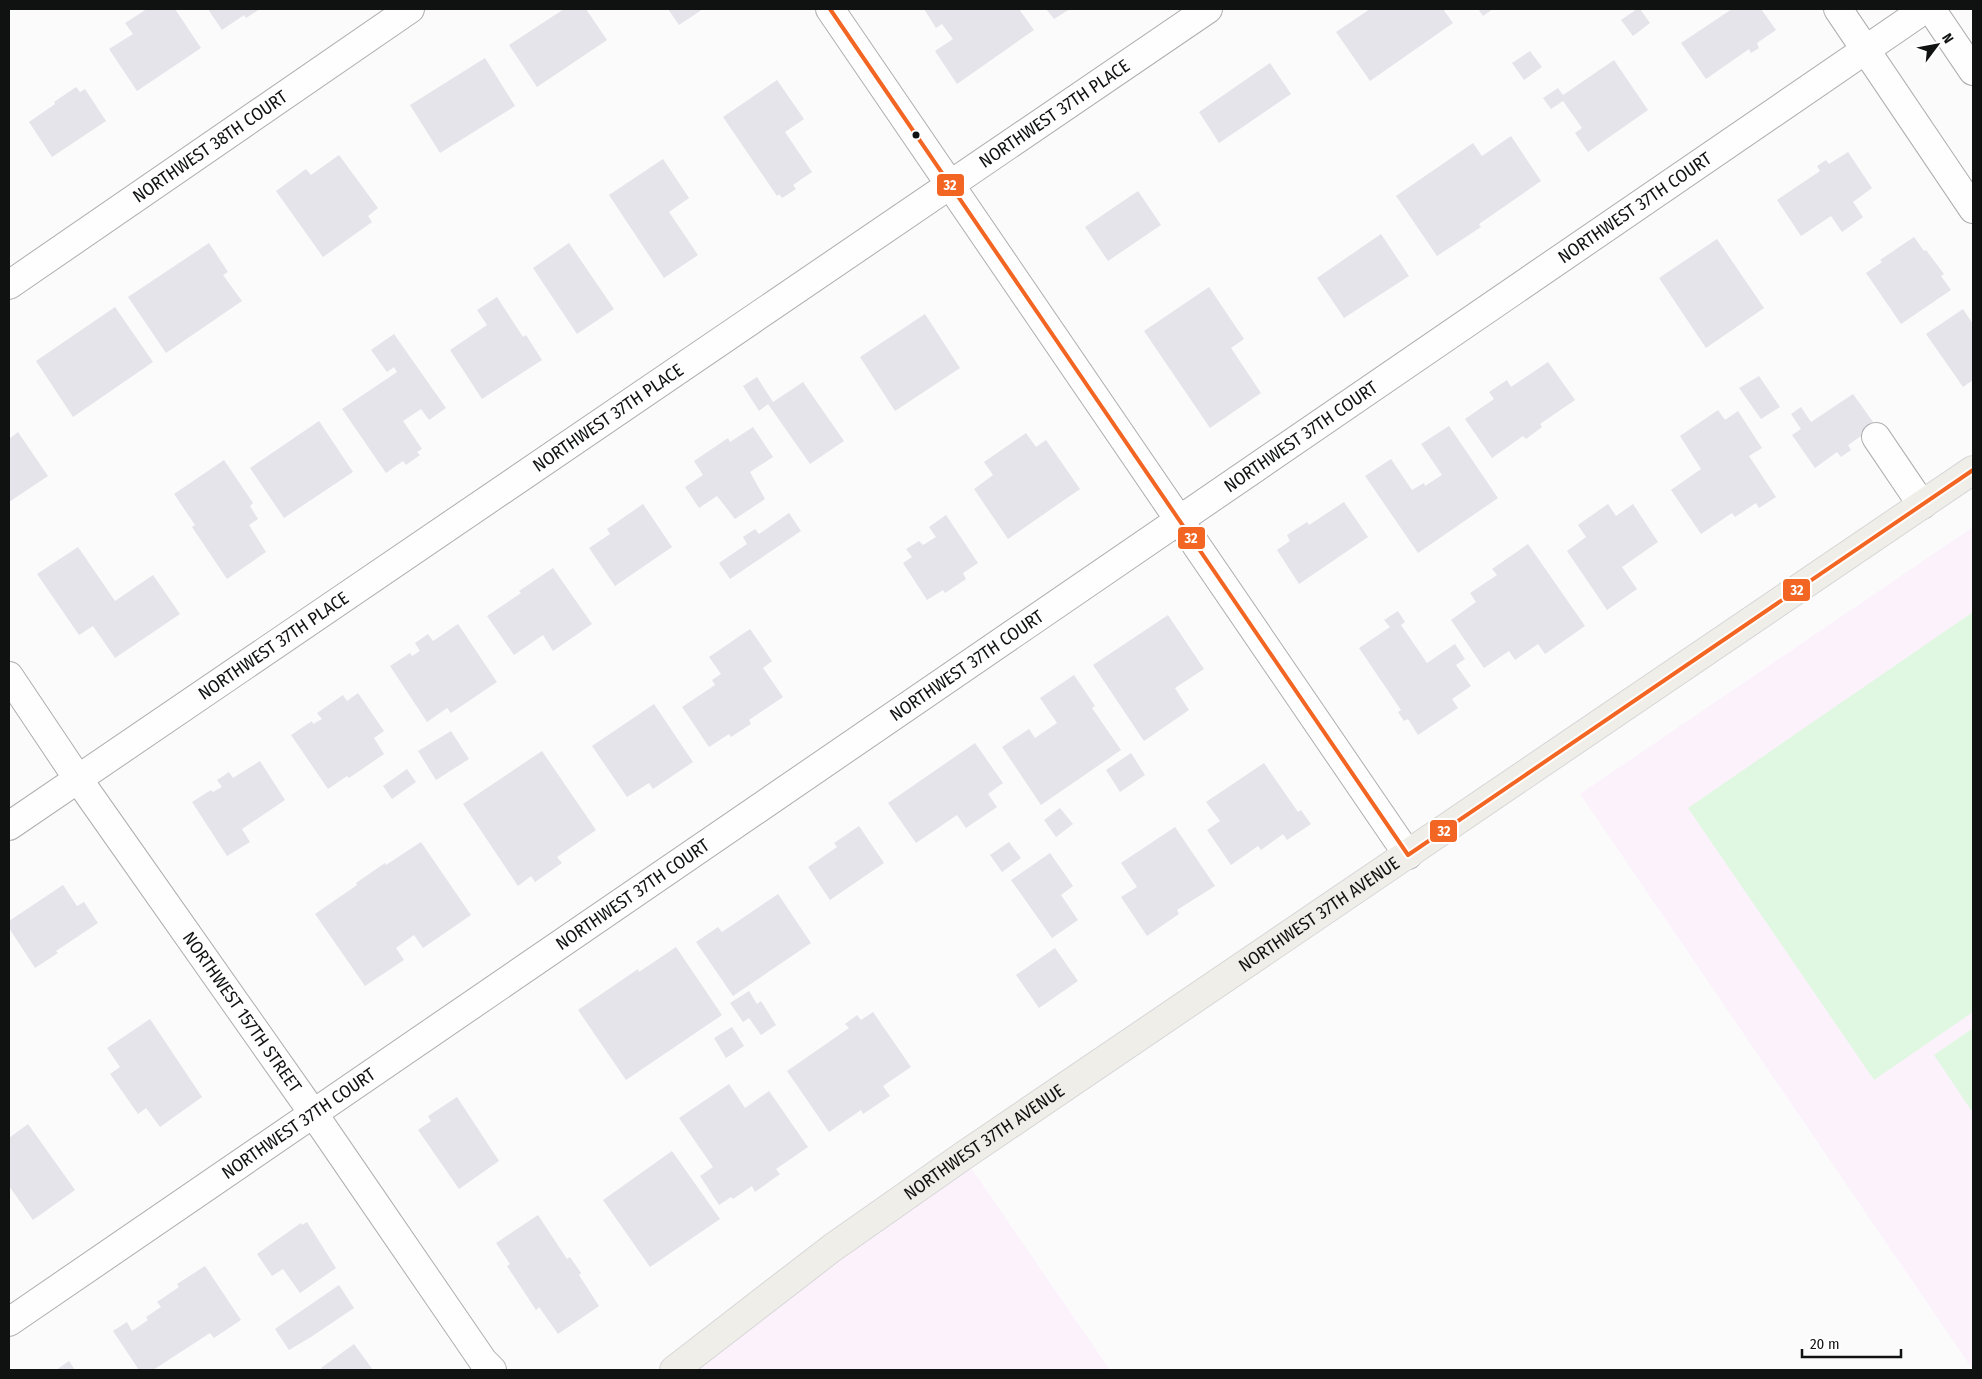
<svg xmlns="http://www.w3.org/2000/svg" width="1982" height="1379" font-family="'Fira Sans Condensed',sans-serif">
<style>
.education{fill:#fcf2fc}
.green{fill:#e0f8e1}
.building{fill:#e4e4ea}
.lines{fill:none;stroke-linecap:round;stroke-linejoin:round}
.minor-casing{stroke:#aeaeae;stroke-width:30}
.major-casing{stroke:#d7d7d8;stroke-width:30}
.minor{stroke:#fefeff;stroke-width:28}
.major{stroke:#f0eee8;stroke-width:28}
.bus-1-casing{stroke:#fff;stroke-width:8}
.bus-1{stroke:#f26522;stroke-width:4}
.bus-dot{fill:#101111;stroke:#fff;stroke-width:2}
.labels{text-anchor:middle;stroke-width:4;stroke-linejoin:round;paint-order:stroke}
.street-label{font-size:18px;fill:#101111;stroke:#fff}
.line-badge{stroke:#fff;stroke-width:2}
.badge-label{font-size:14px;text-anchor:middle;font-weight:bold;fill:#fff}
</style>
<rect width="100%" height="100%" fill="#fbfbfc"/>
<path class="education" d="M1973,527V1370L1580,794Z
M963,1156L1110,1370H675Z"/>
<path class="green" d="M1973,612V1012L1874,1080L1688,808Z
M1973,1028V1113L1934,1055Z"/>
<path class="building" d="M147,9H175L201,48L137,91L109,49L133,34L125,23Z
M208,9H260L246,18L244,15L222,30Z
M564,9H586L607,40L537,87L509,45Z
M668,9H703L679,25Z
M924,9H1019L1034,30L957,84L935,51L953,39L942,24L936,28Z
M1046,9H1070L1054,19Z
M1370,9H1443L1453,23L1370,81L1336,32Z
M1478,9H1493L1483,16Z
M1637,9H1640L1650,23L1633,36L1621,20Z
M1732,9H1761L1776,30L1757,43L1759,48L1751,53L1749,49L1706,79L1681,43Z
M1530,51L1542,67L1524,80L1512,63Z
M485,58L515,106L440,153L410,105Z
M1614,60L1648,110L1588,152L1575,133L1582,128L1563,101L1551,109L1543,98L1558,88L1563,95Z
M1270,63L1291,94L1219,143L1199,112Z
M777,80L804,119L785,132L812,172L793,185L796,189L782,198L779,194L777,196L723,117Z
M76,87L80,92L85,89L106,121L52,157L29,122L55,104L54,102Z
M1511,136L1541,181L1479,224L1481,227L1437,256L1396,196L1473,143L1482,156Z
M1848,152L1872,188L1853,202L1863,217L1842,232L1831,216L1801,236L1777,200L1820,171L1817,166L1826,160L1829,164Z
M339,155L378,208L368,216L372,222L323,257L276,191L306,169L311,175Z
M663,159L689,198L669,212L698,255L664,278L609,195Z
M1138,191L1161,225L1108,261L1085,227Z
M1381,234L1409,276L1344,318L1317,278Z
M1914,237L1924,251L1926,250L1944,274L1941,276L1951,290L1901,324L1866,273L1882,262L1880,260Z
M1717,239L1764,308L1706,348L1659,278Z
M209,243L228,272L223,275L242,301L166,353L128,297Z
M569,243L614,309L577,334L533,268Z
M1209,287L1244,339L1231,348L1261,393L1210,428L1144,331Z
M497,297L523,337L526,335L542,360L482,399L450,350L487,325L477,310Z
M115,307L153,362L73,417L36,361Z
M1963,309L1973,324V380L1963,387L1926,334Z
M925,314L960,368L895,411L860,357Z
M394,334L446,408L429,420L421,409L403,421L422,449L417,452L420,455L406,465L403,461L386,473L342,409L397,372L394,367L387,372L371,350Z
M1548,362L1575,400L1540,424L1542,427L1526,439L1523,436L1492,458L1465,419L1494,399L1489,392L1507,380L1511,387Z
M1759,376L1780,407L1761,419L1739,388Z
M757,377L773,402L803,382L844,441L810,464L768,404L759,411L743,386Z
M1853,394L1876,426L1848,445L1851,450L1841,457L1837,452L1815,468L1792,435L1801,429L1791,414L1801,407L1811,422Z
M1718,410L1725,420L1738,411L1762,448L1749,456L1776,497L1759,508L1756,503L1735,517L1732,513L1701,534L1671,490L1701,469L1680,436Z
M319,421L353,472L284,518L250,468Z
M1449,426L1498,498L1418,553L1365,476L1391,459L1412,490L1424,483L1425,486L1442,475L1421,444Z
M753,427L773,457L750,472L765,499L735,519L717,496L699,508L685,487L703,475L694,461L728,438L730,442Z
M18,432L48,476L9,502V439Z
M1026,433L1036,447L1046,440L1080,489L1008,539L974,489L993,475L984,462Z
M224,460L253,503L250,506L258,519L249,525L266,552L227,579L192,527L195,525L174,494Z
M1344,502L1368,537L1299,584L1277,550L1290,541L1287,535L1307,522L1309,525Z
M643,504L672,547L615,586L589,548L610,534L607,529Z
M1608,504L1616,516L1633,504L1658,542L1622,567L1637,589L1607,610L1567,551L1586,537L1578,525Z
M789,513L801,531L730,579L719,563L747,544L743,537L755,529L759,534Z
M946,515L978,563L963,573L966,579L945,593L943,590L927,600L903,563L912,557L906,549L919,541L923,545L936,537L929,527Z
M1528,544L1585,626L1545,654L1538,644L1515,660L1509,651L1484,668L1451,620L1476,602L1470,593L1497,575L1492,569Z
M78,547L115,601L153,575L180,614L115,658L93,626L79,635L37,574Z
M553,568L592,624L553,651L543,635L514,655L487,616L521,593L519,591Z
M1398,611L1405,622L1401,625L1427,663L1455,644L1465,659L1456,665L1471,686L1452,699L1458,708L1418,735L1408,719L1404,721L1398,712L1401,710L1359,648L1390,627L1384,620Z
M1168,615L1204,669L1175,688L1189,710L1144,741L1093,665Z
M458,624L497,682L451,713L447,708L427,722L390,666L410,653L412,656L420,651L415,643L428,634L433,641Z
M750,629L772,661L763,668L783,697L749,720L751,724L731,737L729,734L709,747L682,707L715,685L712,680L721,674L709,657Z
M1074,675L1095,706L1092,708L1121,750L1041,805L1002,747L1029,729L1035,738L1057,723L1040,698Z
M358,693L384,731L374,738L384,754L349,778L347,776L328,789L291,735L312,721L313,724L322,719L317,713L343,695L347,701Z
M654,704L693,762L653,789L649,783L627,797L592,746Z
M451,731L469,759L436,780L418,751Z
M975,743L1003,783L988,794L997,807L966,828L957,815L916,843L888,803Z
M542,751L596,830L557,857L562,863L535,882L531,876L518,886L463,804Z
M1131,753L1145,775L1120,792L1106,770Z
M260,761L285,800L242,829L250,842L227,856L192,802L211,790L213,792L222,787L217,780L229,772L233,778Z
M1264,763L1298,812L1301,810L1311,824L1287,840L1283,834L1261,850L1258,846L1231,865L1207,830L1220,821L1206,802Z
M407,769L416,782L392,799L383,786Z
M1060,808L1073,824L1056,837L1044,820Z
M859,826L884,863L830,900L808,867L837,847L834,843Z
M1175,827L1215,886L1177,910L1179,914L1147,936L1121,897L1137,887L1121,863Z
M421,842L471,915L423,948L414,935L396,948L404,960L365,986L315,914L357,885L356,883L385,863L386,865Z
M1009,842L1021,858L1002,872L990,855Z
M1050,853L1073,886L1061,895L1078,920L1052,938L1011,880Z
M63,885L77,906L84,902L98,923L56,951L58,953L35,968L9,928V921Z
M778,894L811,943L733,996L696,942L718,927L722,932Z
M676,947L722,1015L626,1080L578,1010L638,969L639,972Z
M1055,948L1078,981L1039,1008L1016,975Z
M749,991L757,1004L761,1001L776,1025L761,1035L749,1018L743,1022L730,1003Z
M873,1012L911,1067L883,1086L890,1096L863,1114L861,1110L829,1132L787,1071L849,1028L845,1024L857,1015L861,1020Z
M150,1019L202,1097L160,1127L146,1108L138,1114L110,1074L120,1067L107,1048Z
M732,1027L744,1046L726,1058L714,1038Z
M729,1084L745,1108L769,1091L808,1147L776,1169L780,1174L755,1192L752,1186L733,1199L731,1197L719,1205L700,1176L713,1167L679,1118Z
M457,1097L499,1161L459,1189L418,1130L431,1121L428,1116Z
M28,1124L75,1190L33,1220L9,1186V1138Z
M672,1151L720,1219L650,1267L603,1200Z
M538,1215L567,1259L570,1257L581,1273L579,1275L599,1306L558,1334L539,1307L536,1310L507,1266L510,1264L496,1243Z
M307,1222L336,1268L300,1293L283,1269L272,1276L257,1254L301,1223L302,1225Z
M205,1266L241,1320L214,1338L210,1333L153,1370H139L113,1331L127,1322L132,1331L148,1320L146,1317L161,1307L157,1302L179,1287L177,1284Z
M339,1285L354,1308L311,1337L289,1350L275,1329Z
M354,1344L373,1370H322L321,1368Z
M69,1361L75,1370H56Z"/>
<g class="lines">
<defs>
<g id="minor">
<path d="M830,9L1408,855"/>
<path d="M1838,9L1973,209"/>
<path d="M1931,9L1973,71"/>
<path id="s1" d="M9,285L410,9"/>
<path d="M1876,437L1922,505"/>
<path id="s2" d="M9,676L78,779L313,1113L483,1361L492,1370"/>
<path id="s3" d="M9,826L1208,9"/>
<path id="s4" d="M9,1322L1925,9"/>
</g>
<g id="major">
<path id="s5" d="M674,1370L832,1248L963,1156L1973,470"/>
</g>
</defs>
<use href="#minor" class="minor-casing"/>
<use href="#major" class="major-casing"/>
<use href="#minor" class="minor"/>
<use href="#major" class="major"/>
<defs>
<path id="bus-1" d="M830,9L1408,855L1973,470"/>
</defs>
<use href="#bus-1" class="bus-1-casing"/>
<use href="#bus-1" class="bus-1"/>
</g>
<circle class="bus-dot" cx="916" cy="135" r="4.5"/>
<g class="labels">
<g class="street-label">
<text dy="6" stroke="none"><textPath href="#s3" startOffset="1265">NORTHWEST 37TH PLACE</textPath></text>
<text dy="6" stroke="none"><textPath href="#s1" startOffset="244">NORTHWEST 38TH COURT</textPath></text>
<text dy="6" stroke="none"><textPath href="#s4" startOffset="1971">NORTHWEST 37TH COURT</textPath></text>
<text dy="6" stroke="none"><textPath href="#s3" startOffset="725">NORTHWEST 37TH PLACE</textPath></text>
<text dy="6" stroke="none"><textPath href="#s4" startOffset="1566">NORTHWEST 37TH COURT</textPath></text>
<text dy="6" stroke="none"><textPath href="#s3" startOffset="320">NORTHWEST 37TH PLACE</textPath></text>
<text dy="6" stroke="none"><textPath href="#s4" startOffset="1161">NORTHWEST 37TH COURT</textPath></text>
<text dy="6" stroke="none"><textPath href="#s4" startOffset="756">NORTHWEST 37TH COURT</textPath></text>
<text dy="6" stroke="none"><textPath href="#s5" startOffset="790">NORTHWEST 37TH AVENUE</textPath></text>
<text dy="6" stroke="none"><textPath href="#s2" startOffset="409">NORTHWEST 157TH STREET</textPath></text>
<text dy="6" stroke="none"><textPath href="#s4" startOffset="351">NORTHWEST 37TH COURT</textPath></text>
<text dy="6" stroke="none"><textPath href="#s5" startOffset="385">NORTHWEST 37TH AVENUE</textPath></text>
</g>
</g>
<g class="line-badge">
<rect x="936" y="173" width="29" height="24" rx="5" fill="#f26522"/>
<rect x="1177" y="526" width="29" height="24" rx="5" fill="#f26522"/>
<rect x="1782" y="578" width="29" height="24" rx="5" fill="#f26522"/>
<rect x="1429" y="819" width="29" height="24" rx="5" fill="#f26522"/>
</g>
<g class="badge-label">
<text x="950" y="190">32</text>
<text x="1191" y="543">32</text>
<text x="1797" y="595">32</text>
<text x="1444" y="836">32</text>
</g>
<rect width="1982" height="1379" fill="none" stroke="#101111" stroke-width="20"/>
<g transform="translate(1937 45) rotate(58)" stroke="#ffffff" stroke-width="4" paint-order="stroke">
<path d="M0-4L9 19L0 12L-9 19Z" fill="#101111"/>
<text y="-8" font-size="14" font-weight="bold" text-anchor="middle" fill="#101111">N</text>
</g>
<path d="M1802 1349v8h99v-8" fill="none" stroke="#101111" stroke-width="2.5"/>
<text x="1810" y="1349" font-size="15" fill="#101111" stroke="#ffffff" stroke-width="4" paint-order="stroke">20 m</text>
</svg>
